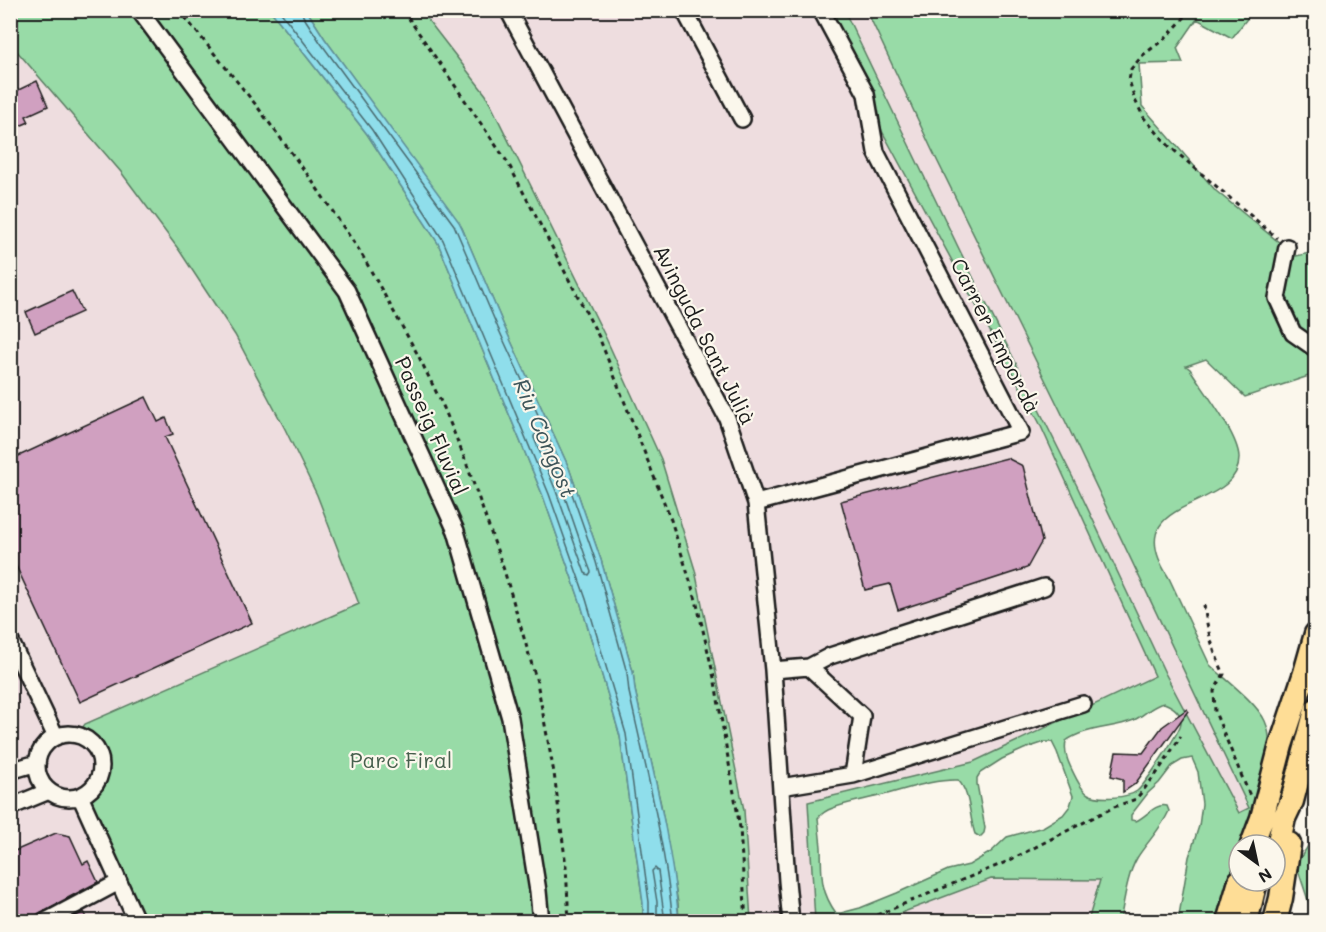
<svg xmlns="http://www.w3.org/2000/svg" width="1326" height="932" font-family="Mali,sans-serif">
<style>
.built{fill:#eedddf}
.green{fill:#98dba7;stroke:#5a7c62;stroke-width:1.5;fill-rule:evenodd}
.water{fill:#8fdeeb;stroke:#619098;stroke-width:1.5}
.lines{fill:none;stroke-linecap:round;stroke-linejoin:round}
.shore{stroke:#4a6a6f;stroke-width:1.5}
.building{fill:#d0a0c0;stroke:#1c1c1c;stroke-width:1.5}
.minor-casing{stroke:#1c1c1c;stroke-width:20}
.highway-casing{stroke:#1c1c1c;stroke-width:27}
.path{stroke:#1c1c1c;stroke-width:3;stroke-dasharray:4.5 4.5;stroke-linecap:butt}
.minor{stroke:#fbf7ec;stroke-width:15}
.highway{stroke:#fedd96;stroke-width:22}
.labels{text-anchor:middle;stroke-width:4.5;stroke-linejoin:round;paint-order:stroke}
.street-label{font-size:21px;fill:#1c1c1c;stroke:#fbf7ec}
.park-label{font-size:21px;fill:#475f4d;stroke:#fbf7ec}
.water-label{font-size:22px;font-style:italic;fill:#3e565a;stroke:#fbf7ec}
</style>
<rect width="100%" height="100%" fill="#fbf7ec"/>
<filter id="ink" filterUnits="userSpaceOnUse"><feTurbulence type="fractalNoise" baseFrequency=".0167" numOctaves="2"/><feDisplacementMap in="SourceGraphic" scale="12" xChannelSelector="R" yChannelSelector="G"/><feConvolveMatrix kernelMatrix="1 2 1 2 8 2 1 2 1" color-interpolation-filters="sRGB"/></filter>
<g filter="url(#ink)">
<path class="built" d="M421,11H831L1039,422L1155,676L973,762L808,802L815,921H751L744,810L661,460L605,336L486,95Z
M844,11H867L932,150L1060,410L1249,808L1238,813L1165,673L1078,488L961,253Z
M16,50L121,172L178,250L235,335L285,429L317,495L359,605L85,724L87,740L95,747L100,757L101,770L98,780L91,789L80,796L137,921L11,922L10,54Z
M991,879L1101,880L1088,921L880,922Z"/>
<path class="green" d="M844,10L961,253L1078,488L1165,673L1239,813L1249,808L1060,410L932,150L867,11H1253L1232,38L1197,19L1177,48L1183,63L1139,64L1142,106L1216,191L1296,256L1315,252L1316,330L1313,351L1315,360V374L1245,397L1206,359L1186,366L1190,369C1203,390 1238,434 1239,457C1241,514 1114,493 1169,578L1208,661L1210,665C1226,680 1256,702 1265,721C1280,754 1254,813 1241,845H1239V851L1232,870L1217,921H1178L1189,857L1199,826L1202,804L1198,772L1192,758L1182,760L1172,766L1159,783L1148,793L1131,815V820L1136,821C1147,816 1155,803 1167,806L1169,811C1161,829 1147,842 1137,858C1127,875 1124,902 1120,921H1088L1100,880L991,879L880,921H815L808,802L973,762L1155,676L1039,422L882,131L869,93L831,11ZM1164,703C1172,706 1181,711 1181,722C1182,729 1144,786 1137,791C1128,798 1098,800 1088,794C1083,791 1080,785 1077,780C1071,768 1063,755 1066,741C1086,727 1112,729 1134,720C1145,715 1152,705 1164,703ZM1045,742H1052L1057,752L1073,796L1070,806L1063,815L1043,827L1007,837L991,852L969,865L948,870L897,893L860,908L841,913H836C819,889 822,874 821,847C820,838 819,828 818,818C822,813 827,810 833,808C848,802 864,800 879,796C905,790 932,779 958,780C971,794 969,817 975,834L980,837L984,833L985,828L977,784V778L980,773L1002,759L1024,749Z
M11,11H271L367,134L438,243L487,361L543,496L580,601L620,736L643,903V921H137L80,796C108,778 109,749 77,735L85,724L359,604L317,495L285,429L235,335L179,250L121,172L16,50L11,54Z
M307,11H421L486,95L605,336L661,459L695,570L744,810L751,921H679L678,903L661,805L635,690L633,672L601,560L569,468L504,326L462,228L325,39Z
M1315,836V921L1296,864Z"/>
<path class="water" d="M271,11H307L325,39L459,222L462,228L504,326L569,468L601,560L633,672L635,690C652,767 672,843 679,921H643V903L620,736L580,601L543,496L487,361L438,243L367,134Z"/>
<g class="lines">
<path class="shore" d="M279,10L372,130L443,240L493,359L549,494L586,599L626,734L649,902V922
M302,10L303,16L320,42L454,225L498,328L564,471L596,562L627,673L629,692C646,768 665,844 673,922
M536,434L539,435L557,474L588,564L591,572L589,575L585,573L556,491L534,438V436Z
M657,922V902L652,871L655,868L658,871L665,922"/>
</g>
<path class="building" d="M37,81L48,106L26,116L29,122L10,130V94Z
M72,291L82,312L35,333L26,312Z
M146,397L158,422L166,418L173,434L165,437L252,623L80,702L10,553V460Z
M1007,458L1023,466L1042,541L1027,568L898,610L890,584L865,590L841,501Z
M1187,709L1188,711L1135,784L1123,792V779L1111,776L1116,752L1143,753L1162,727Z
M56,833L70,836L83,864L88,861L98,882L39,913L35,917L34,921H10V853Z
M84,912L89,921H66Z"/>
<g class="lines">
<defs>
<path id="minor" d="M139,10L347,291L456,531L510,718L538,891L541,922
M508,10L727,418L756,503L773,670L787,881L791,922
M684,10L742,119
M1287,247L1277,298L1293,333L1316,349
M756,503L1021,432L876,152L866,94L821,10
M10,640L56,737
M809,667L830,656L1044,587
M773,670L809,667L862,716L853,775
M37 766a32 32 0 1 1 64 0a32 32 0 1 1-64 0Z
M10,771L37,763
M781,787L853,775L1083,704
M80,796L137,922
M10,807L49,791
M44,922L119,882"/>
<path id="highway" d="M1252,845L1262,818L1281,745L1305,673L1316,634
M1275,860L1284,818L1292,801L1316,710
M1228,922L1240,881
M1246,922L1256,881
M1275,922L1281,898L1289,844"/>
</defs>
<use href="#minor" class="minor-casing"/>
<use href="#highway" class="highway-casing"/>
<path class="path" d="M179,10L256,105L310,178L361,253L418,355L444,408L466,462L504,570L537,682L554,773L566,866L569,922
M403,10L508,163L599,337L671,520L696,600L715,682L740,828L746,922
M1191,10L1167,37L1143,55L1131,69L1129,80L1135,100L1144,118L1169,146L1277,238
M1204,605C1208,633 1212,648 1224,674L1214,691L1215,712L1250,796
M1307,808L1316,812
M1308,914L1314,922
M860,922L1006,862L1114,807L1136,799L1157,773L1181,736"/>
<use href="#minor" class="minor"/>
<use href="#highway" class="highway"/>
</g>
</g>
<g class="labels">
<g class="street-label">
<text transform="translate(704 335) rotate(63)" y="7">Avinguda Sant Julià</text>
<text transform="translate(995 336) rotate(63)" y="7">Carrer Empordà</text>
<text transform="translate(431 426) rotate(66)" y="7">Passeig Fluvial</text>
</g>
<g class="park-label">
<text x="401" y="768">Parc Firal</text>
</g>
<g class="water-label">
<text transform="translate(545 438) rotate(67)" y="8">Riu Congost</text>
</g>
</g>
<rect width="1326" height="932" fill="none" stroke="#fbf7ec" stroke-width="36"/>
<rect x="18" y="18" width="1290" height="896" fill="none" stroke="#1c1c1c" stroke-width="2" filter="url(#ink)"/>
<g transform="translate(1257 863) rotate(147)"><circle r="28" fill="#fbf7ec" stroke="#a29f99" stroke-width="1.5"/>
<path d="M0-4.5L10 22L0 15L-10 22Z" fill="#1c1c1c"/>
<text y="-9" font-size="16" font-weight="bold" text-anchor="middle" fill="#1c1c1c">N</text>
</g>
</svg>
